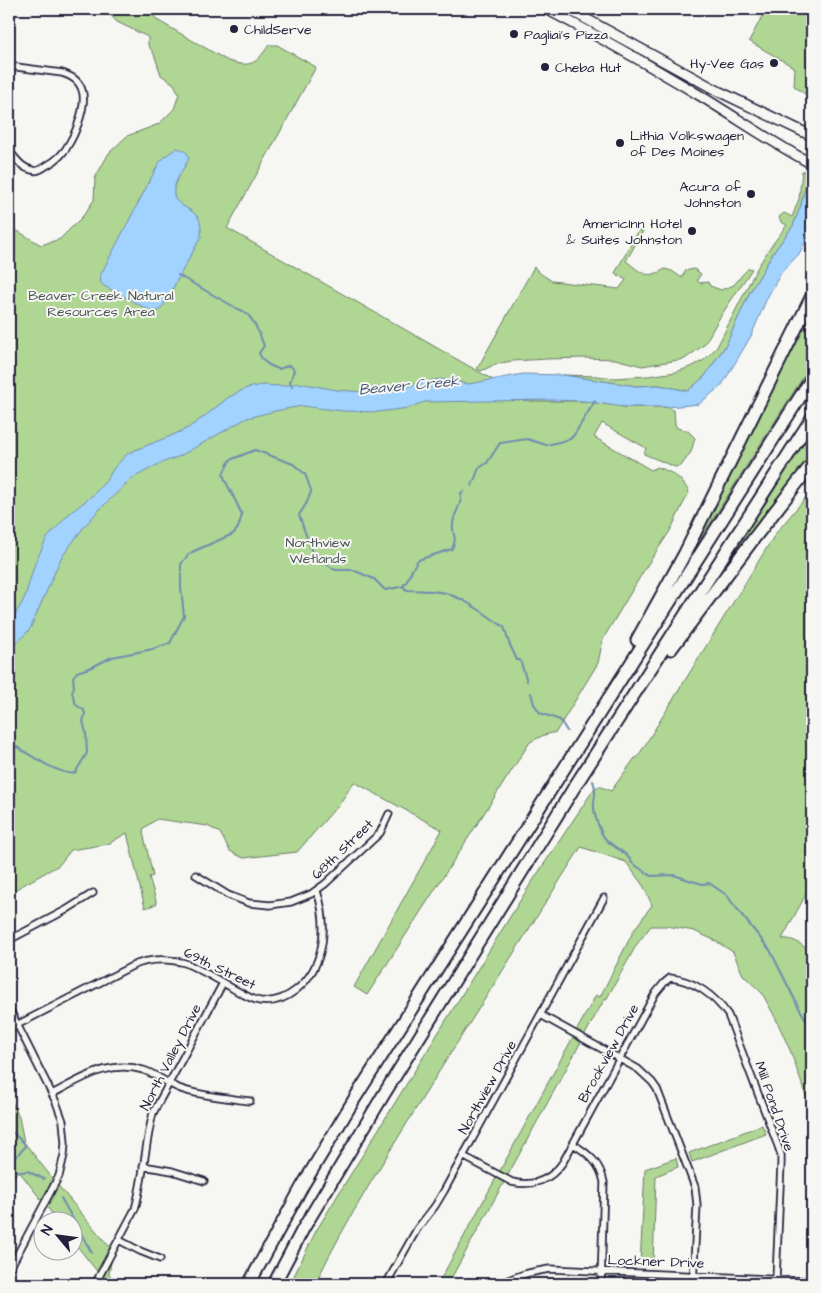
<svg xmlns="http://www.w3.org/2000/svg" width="821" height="1293" font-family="'Architects Daughter',sans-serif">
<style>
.green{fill:#afd692;stroke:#687c66}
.water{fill:#a2d2fe;stroke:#6f8cb0}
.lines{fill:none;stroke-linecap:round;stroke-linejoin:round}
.stream{stroke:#6f8cb0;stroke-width:2}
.minor-casing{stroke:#22223b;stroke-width:9}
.secondary-casing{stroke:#22223b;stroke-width:12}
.motorway-casing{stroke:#22223b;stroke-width:15}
.minor{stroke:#f6f6f2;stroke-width:5.5}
.secondary{stroke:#f6f6f2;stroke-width:9}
.motorway{stroke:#f6f6f2;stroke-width:11}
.poi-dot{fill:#22223b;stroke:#f6f6f2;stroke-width:2}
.labels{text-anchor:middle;stroke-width:4;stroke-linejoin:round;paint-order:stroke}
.poi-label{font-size:14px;fill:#22223b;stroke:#f6f6f2;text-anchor:start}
.park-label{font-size:14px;fill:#4c5855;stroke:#f6f6f2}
.street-label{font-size:14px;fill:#22223b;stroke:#f6f6f2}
.water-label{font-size:15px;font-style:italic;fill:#485776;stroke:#f6f6f2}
</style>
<rect width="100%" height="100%" fill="#f6f6f2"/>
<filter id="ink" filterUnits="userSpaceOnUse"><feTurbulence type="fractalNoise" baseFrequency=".02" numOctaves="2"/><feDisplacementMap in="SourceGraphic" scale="10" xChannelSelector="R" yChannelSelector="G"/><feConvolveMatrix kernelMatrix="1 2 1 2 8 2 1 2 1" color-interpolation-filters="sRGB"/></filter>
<g filter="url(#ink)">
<path class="green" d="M105,9H149L157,20L228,61C251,68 256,64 269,45H277L316,67L227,228L530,401H584L624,407H669L674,411L675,424L677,428L688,431L695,438L691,452L681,466L675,467L644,454L646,448L602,423L594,437L651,470L658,467C673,473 681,477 689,492L670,531L646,567L603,639L598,663L556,732L544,735L530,742L367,995L354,987L442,830L354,782L340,803L297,852L243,858L230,851L220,833L208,826L157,819L144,828L143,832L153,876L149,877L157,904L145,908L127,833L108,844L71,850L59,865L9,893V226L41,245L60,239L83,216L94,200L95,178L109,153L127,136L159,124L174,109L179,94L174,84L161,75L154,54L148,45V37L117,22Z
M766,9H812V99L794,86L795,68L749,41Z
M802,171H805L808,174L801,205L793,226L773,253L761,274L750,292L726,345L705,376L688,391L659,385L636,386L563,375L597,376L614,378L648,376L676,372L693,366L704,360L717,347L756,270L769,249L787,225L781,222L779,217L784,213L792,217L799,199Z
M639,230L643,231L626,261C642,273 646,280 665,269L672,271L682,278L685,271L694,269L701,274L697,280L700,283L708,282L710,286L721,290L734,285L742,275L749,268L752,269L720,317L704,345L685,359L642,366L615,359L585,358L547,359L512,361L496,364L481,371L477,369L534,267L541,274L552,281L619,289L626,280L615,273Z
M812,308V363L690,555Z
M812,427V456L780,497L720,577L718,576Z
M812,490V883L782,939C793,937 803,946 812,952V1113L790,1050L776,1019L762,993L743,975L733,952L714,940L694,931L667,926H651L637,944L606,1000H604L448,1284H438L596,995L600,997L634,930L652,905L644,887L626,862L581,847C529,929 477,1011 425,1094C387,1156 347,1218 315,1284H290L316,1231L344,1185L528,888L594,789L599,786L611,791L635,758H637L776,533Z
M9,1096L19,1117L24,1142L56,1183L113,1251L109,1274L111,1278L120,1284H95L100,1275L73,1241L72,1220H57L18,1170L9,1186Z
M762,1125L766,1134L692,1162L689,1153Z
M676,1158L678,1167L656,1176L653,1266L640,1265L645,1169Z"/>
<path class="water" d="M177,148C184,150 187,151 189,158C185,168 175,179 174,190C172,205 188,206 196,215C202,221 201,229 201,237L163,306L158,311H151L104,286L101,283L100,276L159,163L168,154Z
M812,166V229L799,254L781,273L767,298L751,336L722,385L699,404L669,407H624L584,401L549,400L424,402L409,408L377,412L343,411L302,406L275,411L247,418L180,456L159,464L131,479L99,510L83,528L61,558L30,629L9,651V623L15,615L25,597L35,563L47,538L69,514L93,495L106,481L114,468L128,453L173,435L188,428L201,419L229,397L247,388L262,385L283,386L299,383L337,390L363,392L395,390L419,383L440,379L469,384L523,374L563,375L636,386L659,385L688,391L705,376L726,345L750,292L761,274L773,253L793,226L801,205L808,174Z"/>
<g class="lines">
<path class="stream" d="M178,275L238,309C252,312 260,334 264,346L259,353C263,363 270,366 279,369L290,365L294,370L290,382L292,387
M472,486L479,468L487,463L500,443L527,439L546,445L551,444L570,439L574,435L595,401
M404,586L405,589L408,590L432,591L446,593L463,600L481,611L504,627L509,643L517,660H520L527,681
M531,693L534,704L540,713L560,720L567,731
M9,742C23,750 60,777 75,773L87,753L86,733L83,721L85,715L84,710L76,705L72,692L74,687L73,677L77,672L92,667L112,657L153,649L170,643L184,616L181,587V564L188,555L192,552L233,534L238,528L242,515L237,504L225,480L223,474L230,460L255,450L293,464L305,474L311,490V492L306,504L299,515L313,555L335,570H353L374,579L384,589L386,590L404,586V584L406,583L413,568L418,560L452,549C458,535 452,537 453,525C453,513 463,505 461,493L464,491
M593,781C598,792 593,797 594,808C594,816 599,827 602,834C609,848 626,849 632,863L651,876L674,875L692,881L703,884L709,883L728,896C730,902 737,907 741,914L770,950L797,1004L806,1020L812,1023
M9,1129L24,1143L25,1147L13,1160L15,1170L22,1172L27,1171L44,1179
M61,1198L92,1253"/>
<defs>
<path id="minor" d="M9,66L62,73C71,76 79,80 82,90C87,103 77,130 70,142C65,152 56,161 46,166C41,169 38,172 32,170C21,168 16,158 9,151
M196,875L228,895L249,903L270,905L291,902L311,894L325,884L380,833L389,814
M9,940L66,910L93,893
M9,1008L56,1102L63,1121L65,1143L64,1155L59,1176L9,1270
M541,1015L638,1069L652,1082L657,1089L695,1187L697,1205L693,1284
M9,1029L132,966C149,958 166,958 185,963C201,970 217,979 232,988C241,993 250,999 260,1001C274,1003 286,998 296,990C326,966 328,924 317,891
M52,1094C81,1079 110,1059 143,1070C156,1074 168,1084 181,1089C200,1096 229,1098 250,1101
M573,1144C589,1154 600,1163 604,1182L601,1284
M463,1156L512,1182C533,1187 551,1180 563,1162L655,994L664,983L670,978C694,980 715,996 728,1015L778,1146L781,1155V1164L776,1279
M143,1166L172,1171L204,1181
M119,1240L140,1251L160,1259
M95,1284L135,1209C144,1177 145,1144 153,1113L223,983
M386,1284L417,1229L435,1206L444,1191L604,898
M502,1284C517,1274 533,1272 550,1269L812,1281"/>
<path id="secondary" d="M546,9C598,36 649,65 699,95C737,118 773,143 812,164
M568,9L718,91L812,136"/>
<path id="motorway" d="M637,640L684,555L812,296
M671,649L755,537L812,464
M249,1284L303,1185L355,1098L812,378
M274,1284L303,1229L384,1094L575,786L812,418"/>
</defs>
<use href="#minor" class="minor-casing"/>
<use href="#secondary" class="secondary-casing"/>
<use href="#motorway" class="motorway-casing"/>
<use href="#minor" class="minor"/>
<use href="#secondary" class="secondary"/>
<use href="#motorway" class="motorway"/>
</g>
</g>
<g class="poi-dot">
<circle cx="234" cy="29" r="5"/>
<circle cx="514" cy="34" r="5"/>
<circle cx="774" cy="63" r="5"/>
<circle cx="545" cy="67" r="5"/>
<circle cx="620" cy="143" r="5"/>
<circle cx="751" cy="194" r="5"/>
<circle cx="692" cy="231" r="5"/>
</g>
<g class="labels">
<g class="poi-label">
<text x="244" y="34">ChildServe</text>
<text x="524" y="39">Pagliai's Pizza</text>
<text x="764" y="68" text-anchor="end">Hy-Vee Gas</text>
<text x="555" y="72">Cheba Hut</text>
<text x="630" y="140">Lithia Volkswagen<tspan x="630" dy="16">of Des Moines</tspan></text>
<text x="741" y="191" text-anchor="end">Acura of<tspan x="741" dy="16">Johnston</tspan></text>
<text x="682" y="228" text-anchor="end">AmericInn Hotel<tspan x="682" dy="16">&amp; Suites Johnston</tspan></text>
</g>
<g class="park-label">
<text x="101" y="300">Beaver Creek Natural<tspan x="101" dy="16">Resources Area</tspan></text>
<text x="318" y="547">Northview<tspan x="318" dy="16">Wetlands</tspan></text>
</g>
<g class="street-label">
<text transform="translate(342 849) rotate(-44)" y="5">68th Street</text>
<text transform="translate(220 968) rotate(26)" y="5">69th Street</text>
<text transform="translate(608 1053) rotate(-61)" y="5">Brookview Drive</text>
<text transform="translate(170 1057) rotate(-63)" y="5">North Valley Drive</text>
<text transform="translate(487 1087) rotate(-61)" y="5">Northview Drive</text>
<text transform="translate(775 1106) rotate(71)" y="5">Mill Pond Drive</text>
<text transform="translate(656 1261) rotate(2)" y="5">Lockner Drive</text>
</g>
<g class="water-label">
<text transform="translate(409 385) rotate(-5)" y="5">Beaver Creek</text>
</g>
</g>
<rect width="821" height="1293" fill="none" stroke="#f6f6f2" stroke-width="30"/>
<rect x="15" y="15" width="791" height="1263" fill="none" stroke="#22223b" stroke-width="2" filter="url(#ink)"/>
<g transform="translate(58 1236) rotate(299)"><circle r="24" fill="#f6f6f2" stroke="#a1a1a9"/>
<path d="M0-4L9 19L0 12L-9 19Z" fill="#22223b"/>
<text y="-8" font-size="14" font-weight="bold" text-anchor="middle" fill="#22223b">N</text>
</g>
</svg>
